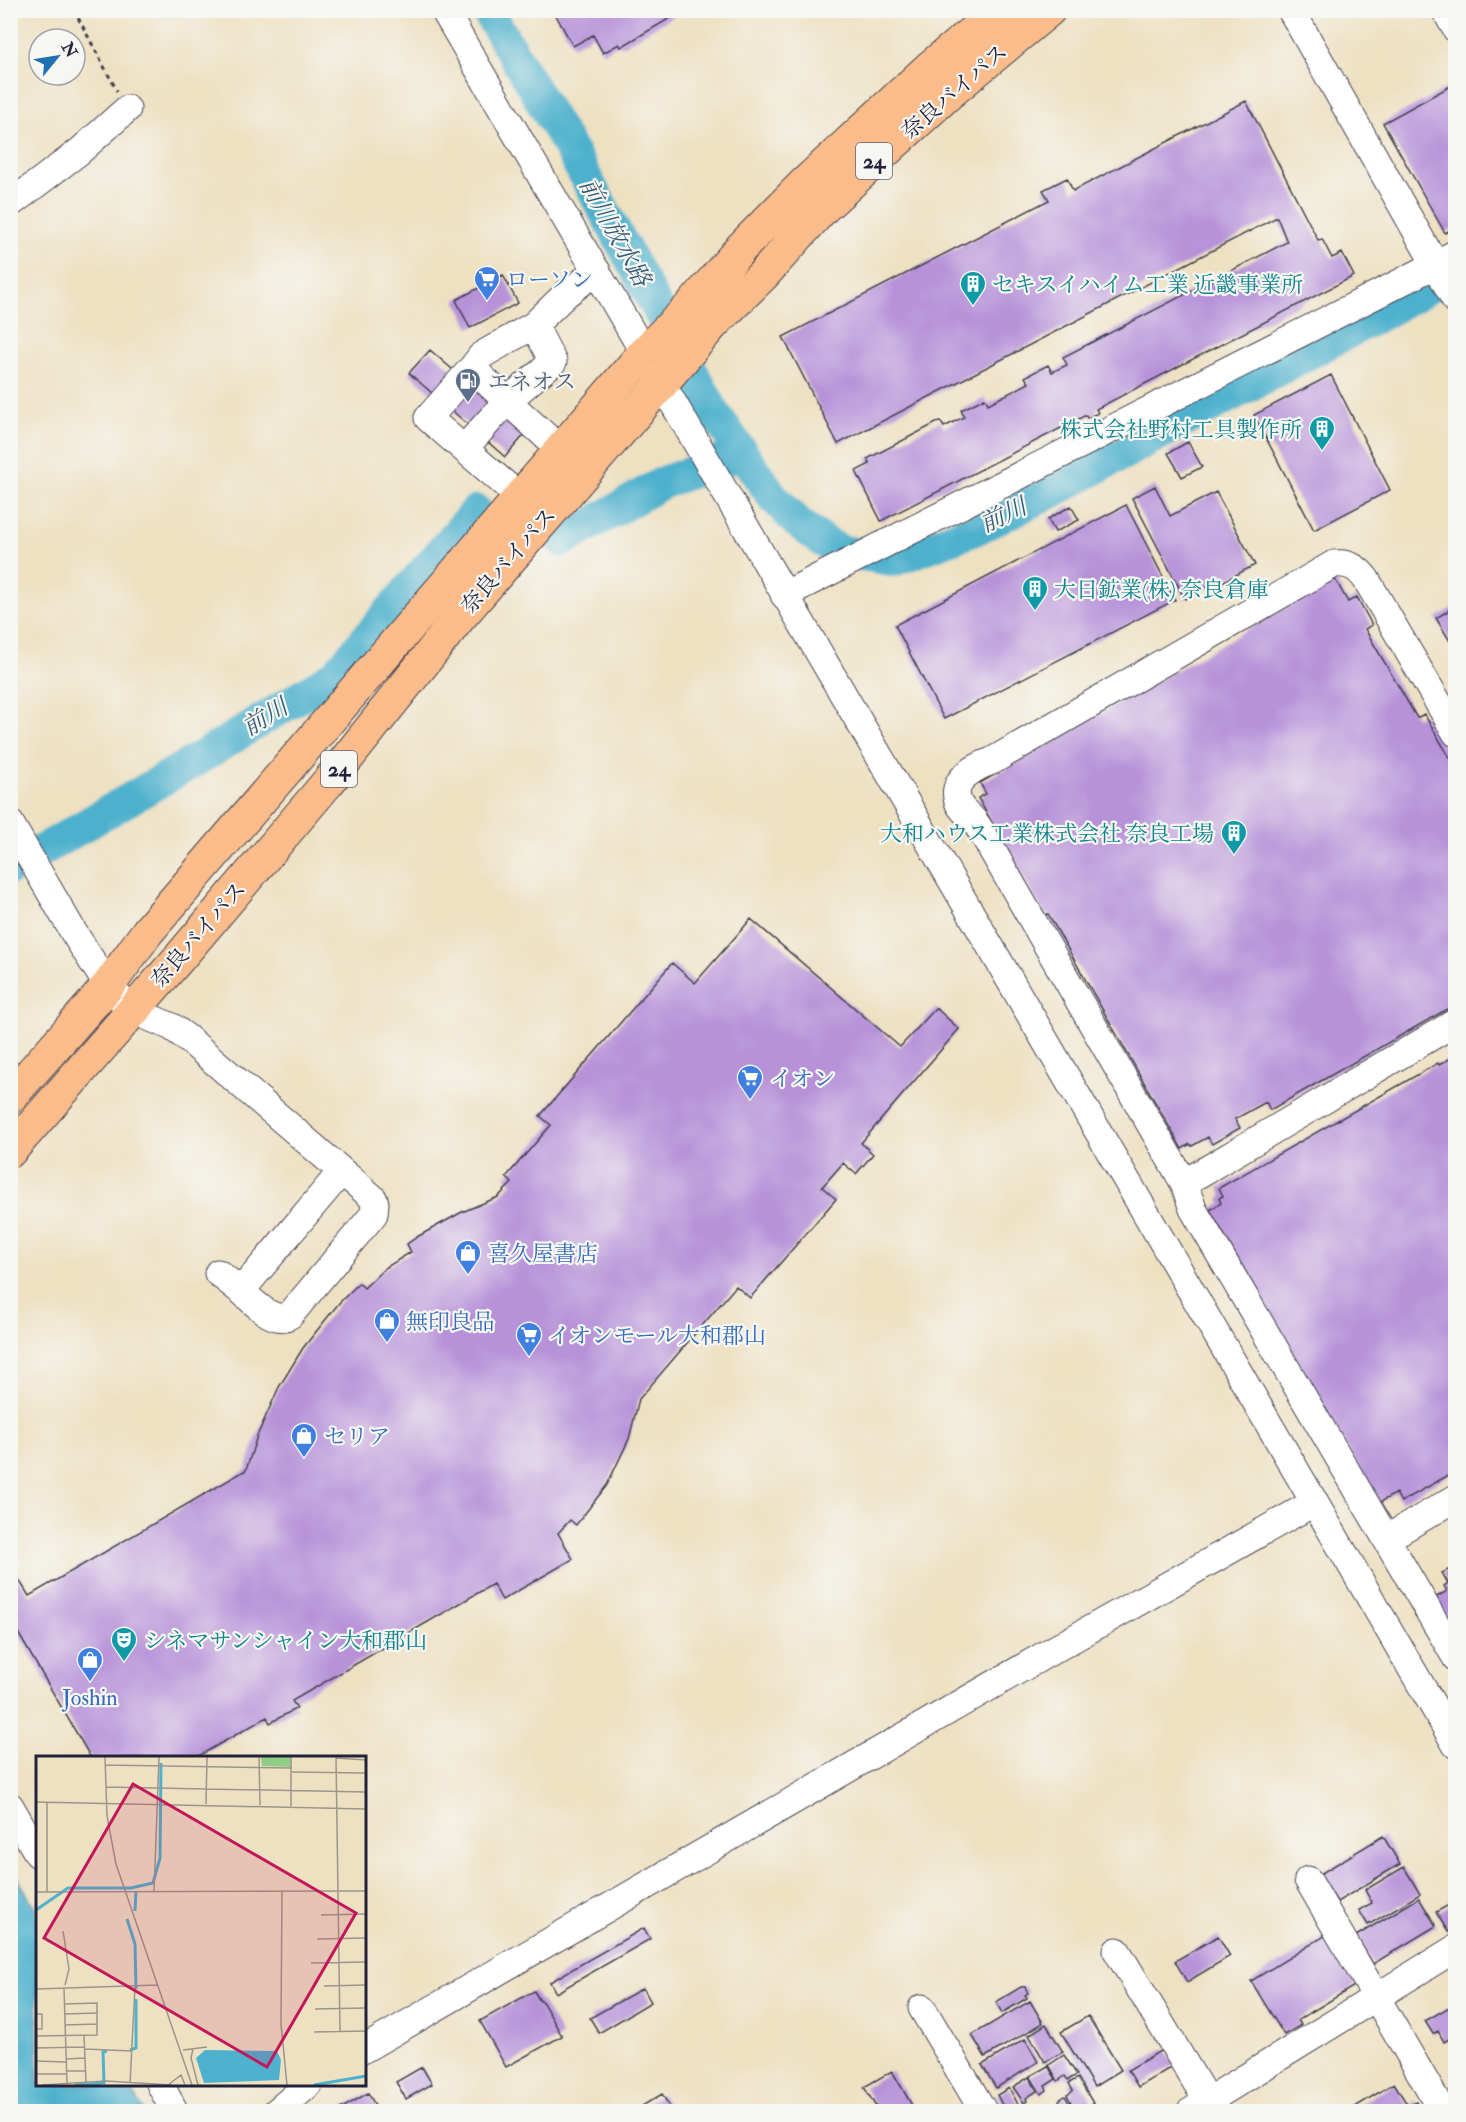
<svg xmlns="http://www.w3.org/2000/svg" width="1466" height="2122" font-family="'IM FELL Double Pica','Noto Serif JP',serif">
<style>
.water{fill:#4eb1cd;stroke:#386a84;stroke-width:1.5}
.lines{fill:none;stroke-linecap:round;stroke-linejoin:round}
.river{stroke:#4eb1cd;stroke-width:33}
.building{fill:#b792d9}
.minor-casing{stroke:#413f4f;stroke-width:29}
.highway-casing{stroke:#413f4f;stroke-width:35}
.path{stroke:#413f4f;stroke-width:3;stroke-dasharray:4.5 4.5;stroke-linecap:butt}
.minor{stroke:#fff;stroke-width:27}
.highway{stroke:#f9bc8a;stroke-width:33}
.labels{text-anchor:middle;stroke-width:4.5;stroke-linejoin:round;paint-order:stroke}
.shield{fill:#f6f6f2;stroke:#626272;stroke-width:1.5}
.shield-label{font-size:21px;font-weight:bold;fill:#22223b}
.street-label{font-size:22px;fill:#22223b;stroke:#f6f6f2}
.shop-label{font-size:22px;fill:#366cbe;stroke:#f6f6f2;text-anchor:start}
.culture-label{font-size:22px;fill:#0d838f;stroke:#f6f6f2;text-anchor:start}
.service-label{font-size:22px;fill:#4e5e75;stroke:#f6f6f2;text-anchor:start}
.water-label{font-size:24px;font-style:italic;fill:#345b75;stroke:#f6f6f2}
.inset-river{fill:none;stroke:#4eb1cd;stroke-width:3}
.inset-road{fill:none;stroke:#9c958c;stroke-width:1.5}
.view{fill:#c2185b;fill-opacity:0.15;stroke:#c2185b;stroke-width:3}
.inset-edge{fill:none;stroke:#22223b;stroke-width:3}
</style>
<rect width="100%" height="100%" fill="#f6f6f2"/>
<filter id="ink" filterUnits="userSpaceOnUse"><feTurbulence type="fractalNoise" baseFrequency=".0167" numOctaves="2"/><feDisplacementMap in="SourceGraphic" scale="12" xChannelSelector="R" yChannelSelector="G"/><feConvolveMatrix kernelMatrix="1 2 1 2 8 2 1 2 1" color-interpolation-filters="sRGB"/></filter>
<filter id="wash" filterUnits="userSpaceOnUse"><feTurbulence type="fractalNoise" baseFrequency=".008" numOctaves="4" result="noise"/><feDisplacementMap in="SourceGraphic" scale="24" xChannelSelector="R" yChannelSelector="G"/><feGaussianBlur stdDeviation="1.35" result="paint"/><feColorMatrix in="noise" values="0 0 0 0 0 0 0 0 0 0 0 0 0 0 0 0 0 1.4 0 .05"/><feComposite in="paint" operator="in"/></filter>
<g filter="url(#wash)">
<rect width="100%" height="100%" fill="#eee1c2"/>
<path class="water" d="M10,1864L37,1912L38,2084L129,2085L144,2111H11Z"/>
<g class="lines">
<path class="river" d="M487,10L573,154L715,414L773,497L798,523L820,539L840,551L894,560L976,529L1050,493L1382,314L1456,272
M562,541L662,483L738,455
M10,869L198,759L335,675L476,511"/>
</g>
<g id="blocks">
<path class="building" d="M553,10H684L621,47L619,44L603,53L593,35L573,46Z
M1456,83V227L1445,233L1383,123Z
M1246,101L1318,240L1322,239L1332,258L1342,253L1354,276L1096,409L1098,413L1087,418L1086,415L881,521L856,471L870,464L867,459L940,421L944,427L964,417L961,410L985,398L988,404L1029,383L1025,377L1048,365L1052,372L1067,365L1063,357L1287,242L1277,217L838,444L783,337L1049,200L1043,190L1067,178L1073,191Z
M503,275L518,303L470,328L456,300Z
M430,350L526,433L505,457L409,373Z
M1331,375L1390,490L1314,530L1254,415Z
M1188,442L1202,467L1182,477L1168,453Z
M1155,486L1170,516L1216,492L1255,565L1209,589L1208,586L1185,599L1132,498Z
M1126,505L1175,600L944,719L895,625Z
M1071,506L1079,520L1055,532L1048,519Z
M1335,579L1348,602L1357,597L1372,625L1365,629L1417,718L1424,714L1456,768V1004L1270,1110L1266,1102L1235,1119L1240,1128L1212,1144L1208,1137L1192,1146L1190,1144L1182,1149L1048,914L1045,915L978,798L986,794L980,783Z
M1456,606V651L1436,618Z
M751,919L900,1047L936,1008L959,1029L861,1143L873,1154L856,1174L843,1163L822,1187L836,1199L750,1298L736,1286L639,1399L629,1439L607,1485L576,1525L570,1520L558,1533L573,1559L502,1600L493,1584L292,1701L297,1708L270,1723L267,1717L195,1758H91L10,1619V1565L29,1596L246,1470L257,1436L279,1387L303,1348L339,1303L359,1283L364,1288L385,1268L411,1252L407,1244L417,1237L462,1212L498,1197L512,1183L506,1177L551,1125L540,1116L672,963L695,983Z
M1456,1055V1471L1401,1502L1396,1493L1379,1503L1210,1210L1221,1203L1219,1198L1223,1196L1219,1188L1438,1063L1439,1065Z
M1456,1566V1633L1435,1598L1447,1591L1444,1586L1448,1583L1442,1573Z
M1383,1836L1400,1864L1337,1902L1320,1874Z
M1404,1867L1420,1894L1368,1925L1359,1910L1372,1903L1365,1890Z
M1419,1898L1436,1926L1373,1964L1356,1936Z
M1456,1901V1928L1448,1932L1436,1912Z
M644,1928L650,1939L556,1993L550,1982Z
M1326,1935L1356,1985L1298,2020L1301,2025L1284,2035L1251,1981Z
M1218,1936L1230,1956L1187,1982L1175,1961Z
M1021,1987H1025L1028,1993L1025,1995L1027,1998L1002,2013L996,2002Z
M643,1988L651,2002L599,2033L590,2018Z
M534,1991L540,2001H542L562,2036L506,2067L480,2021Z
M1030,2001L1043,2023L985,2057L972,2035Z
M1456,2003V2035L1444,2042L1438,2031L1433,2034L1425,2021Z
M1088,2016L1121,2070L1094,2087L1061,2032Z
M1046,2024L1063,2052L1045,2062L1029,2035Z
M1025,2039L1038,2062L996,2088L982,2065Z
M1165,2048L1175,2065L1138,2087L1128,2070Z
M1064,2055L1077,2075L1068,2080L1065,2076L1058,2081L1049,2065Z
M1048,2066L1056,2079L1045,2086L1047,2090L1041,2094L1030,2076Z
M422,2067L432,2084L406,2099L396,2082Z
M892,2071L916,2112H879L864,2087Z
M1029,2077L1037,2091L1026,2098L1027,2101L1024,2103L1013,2087Z
M1078,2078L1093,2103L1080,2112H1076L1067,2095L1073,2091L1069,2083Z
M1394,2083L1408,2106L1416,2101L1422,2112H1347Z
M1009,2088L1018,2104L1006,2112L997,2095Z
M368,2093L379,2112H335Z
M662,2094L673,2112H632Z
M1065,2096L1074,2112H1052L1051,2110L1061,2104L1059,2100Z"/>
</g>
</g>
<g filter="url(#ink)">
<use href="#blocks" fill-opacity="0" stroke="#413f4f" stroke-width="1.5"/>
<g class="lines">
<defs>
<path id="minor" d="M444,10L1456,1745
M1291,10L1456,301
M1445,10L1456,29
M10,204L80,151L127,109
M464,449L428,418L472,368
M561,450L507,401L553,362L534,325L566,294L597,271
M520,497L464,449L507,401L472,368L482,355L534,325
M784,595L1425,270L1456,253
M1456,733L1366,579C1358,568 1349,562 1334,564L992,761C975,767 948,780 959,804C962,810 970,816 975,822C981,830 987,841 992,850L1184,1183L1456,1022
M10,823L74,933L108,986L132,1010L172,1027L187,1038L373,1198L375,1203L374,1214L290,1315C273,1325 254,1302 241,1291L341,1172
M1184,1183L1193,1209L1456,1658
M218,1273L241,1291
M1386,1539L1456,1498
M10,1806L38,1854
M1308,1880L1443,2112
M1117,1951L1214,2112
M922,2008L984,2112
M364,2049L1048,1653L1315,1502
M160,2084L175,2112
M276,2112L309,2084
M1190,2112L1456,1948"/>
<path id="highway" d="M10,1097L108,986L148,931L644,353L694,303L741,248L804,184L929,68L999,10
M10,1151L180,957L329,781L459,618L712,325L763,275L823,208L948,94L1049,10"/>
</defs>
<use href="#minor" class="minor-casing"/>
<use href="#highway" class="highway-casing"/>
<path class="path" d="M74,10L117,91"/>
<use href="#minor" class="minor"/>
<use href="#highway" class="highway"/>
</g>
</g>
<defs>
<symbol id="supermarket-pin" viewBox="-11 -11 22 30"><path d="M0 17L-7.5 6A9.5 9.5 0 1 1 7.5 6Z" fill="#3f7fe0" stroke="#f6f6f2"/><path d="M-6-5.5h2.5l.6 2H6L4.5 2H-2.5L-4.4-4H-6ZM-1.5 3.2a1.3 1.3 0 1 0 .1 0ZM3 3.2a1.3 1.3 0 1 0 .1 0Z" fill="#fff"/></symbol>
<symbol id="building-pin" viewBox="-11 -11 22 30"><path d="M0 17L-7.5 6A9.5 9.5 0 1 1 7.5 6Z" fill="#0f9aa8" stroke="#f6f6f2"/><path d="M-4-6H4V6H1V3H-1V6H-4ZM-2.5-4.3h1.7v1.8h-1.7ZM.8-4.3h1.7v1.8H.8ZM-2.5-1h1.7V.8h-1.7ZM.8-1h1.7V.8H.8Z" fill="#fff"/></symbol>
<symbol id="fuel-pin" viewBox="-11 -11 22 30"><path d="M0 17L-7.5 6A9.5 9.5 0 1 1 7.5 6Z" fill="#5c6f8a" stroke="#f6f6f2"/><path d="M-5.5-6h7V0h2V4h1.3V-2.5L3-4.5l.8-.8L6-3V5H2.5V1h-1V6h-7ZM-4.2-4.7v3.2H.2V-4.7Z" fill="#fff"/></symbol>
<symbol id="shop-pin" viewBox="-11 -11 22 30"><path d="M0 17L-7.5 6A9.5 9.5 0 1 1 7.5 6Z" fill="#3f7fe0" stroke="#f6f6f2"/><path d="M-5-2.5h2.3a2.7 3.5 0 0 1 5.4 0H5L5.5 6h-11ZM-1.5-2.5h3a1.5 2.3 0 0 0-3 0Z" fill="#fff"/></symbol>
<symbol id="theatre-pin" viewBox="-11 -11 22 30"><path d="M0 17L-7.5 6A9.5 9.5 0 1 1 7.5 6Z" fill="#0f9aa8" stroke="#f6f6f2"/><path d="M-5-5.5Q0-4 5-5.5V0Q5 5 0 6Q-5 5-5 0ZM-3.3-2.5H-1v1.5H-3.3ZM1-2.5H3.3v1.5H1ZM-2.8 1Q0 5.5 2.8 1Z" fill="#fff"/></symbol>
</defs>
<g fill-rule="evenodd">
<use href="#supermarket-pin" x="472" y="264" width="30" height="40"/>
<use href="#building-pin" x="958" y="269" width="30" height="40"/>
<use href="#fuel-pin" x="453" y="366" width="30" height="40"/>
<use href="#building-pin" x="1307" y="414" width="30" height="40"/>
<use href="#building-pin" x="1020" y="574" width="30" height="40"/>
<use href="#building-pin" x="1219" y="818" width="30" height="40"/>
<use href="#supermarket-pin" x="735" y="1063" width="30" height="40"/>
<use href="#shop-pin" x="453" y="1238" width="30" height="40"/>
<use href="#shop-pin" x="372" y="1306" width="30" height="40"/>
<use href="#supermarket-pin" x="514" y="1320" width="30" height="40"/>
<use href="#shop-pin" x="289" y="1421" width="30" height="40"/>
<use href="#theatre-pin" x="109" y="1625" width="30" height="40"/>
<use href="#shop-pin" x="75" y="1645" width="30" height="40"/>
</g>
<g class="labels">
<g class="shield">
<rect x="856" y="143" width="36" height="36" rx="4.5"/>
<rect x="321" y="751" width="36" height="36" rx="4.5"/>
</g>
<g class="shield-label">
<text x="874" y="168">24</text>
<text x="339" y="776">24</text>
</g>
<g class="street-label">
<text transform="translate(954 91) rotate(-41)" y="8">奈良バイパス</text>
<text transform="translate(508 560) rotate(-49)" y="8">奈良バイパス</text>
<text transform="translate(198 934) rotate(-49)" y="8">奈良バイパス</text>
</g>
<g class="shop-label">
<text x="506" y="287">ローソン</text>
<text x="770" y="1086">イオン</text>
<text x="488" y="1261">喜久屋書店</text>
<text x="406" y="1329">無印良品</text>
<text x="548" y="1343">イオンモール大和郡山</text>
<text x="324" y="1444">セリア</text>
<text x="90" y="1705" text-anchor="middle">Joshin</text>
</g>
<g class="culture-label">
<text x="992" y="292">セキスイハイム工業 近畿事業所</text>
<text x="1302" y="437" text-anchor="end">株式会社野村工具製作所</text>
<text x="1054" y="597">大日鉱業(株) 奈良倉庫</text>
<text x="1214" y="841" text-anchor="end">大和ハウス工業株式会社 奈良工場</text>
<text x="144" y="1648">シネマサンシャイン大和郡山</text>
</g>
<g class="service-label">
<text x="488" y="389">エネオス</text>
</g>
<g class="water-label">
<text transform="translate(615 232) rotate(61)" y="8">前川放水路</text>
<text transform="translate(1003 515) rotate(-25)" y="8">前川</text>
<text transform="translate(265 717) rotate(-31)" y="8">前川</text>
</g>
</g>
<g transform="translate(36 1756)">
<rect width="330" height="330" fill="#eee1c2"/>
<path d="M225,1H254L255,11L226,10Z" fill="#8fce84"/>
<path d="M169,294L241,295L245,304L243,324L168,327L160,302Z" fill="#4eb1cd"/>
<path class="inset-river" d="M0,154L32,132H95L117,127L124,102L125,7M99,155L100,135M91,163L99,188L100,233M94,294L100,292V243M39,329L68,327L67,296L71,295M278,329L330,320"/>
<path class="inset-road" d="M69,1L71,60L80,108L156,329M223,1L224,49M255,1V50M300,1L304,275M300,2L330,4M69,9L256,12M256,16L330,17M70,31L330,36M0,46L330,53M11,46V136M170,48L171,1M246,135L245,268L251,329M0,136L330,135M118,136L123,1M285,159L330,158M27,175L33,213L29,229M281,183L330,182M275,207L330,206M288,230L330,229M0,233L122,229M28,233L31,328M279,253L330,252M0,258H6V273H0M28,258L62,257M29,269L61,268M278,276L330,275M48,279L50,327M0,280L61,279V247L29,248M0,292L49,291M49,293L96,295M30,303L49,302M0,305L30,306M31,315H50M0,318H31M94,328L99,231M6,329L70,325L136,329M132,329L145,319L149,329M162,329L155,302L157,293L147,294L171,291"/>
<path class="view" d="M97,28L320,157L231,311L8,182Z"/>
<rect width="330" height="330" class="inset-edge"/>
</g>
<rect width="1466" height="2122" fill="none" stroke="#f6f6f2" stroke-width="36"/>
<g transform="translate(57 57) rotate(60)"><circle r="28" fill="#f6f6f2" stroke="#a1a1a9" stroke-width="1.5"/>
<path d="M0-4.5L10 22L0 15L-10 22Z" fill="#1f6fb2"/>
<text y="-9" font-size="16" font-weight="bold" text-anchor="middle" fill="#22223b">N</text>
</g>
</svg>
